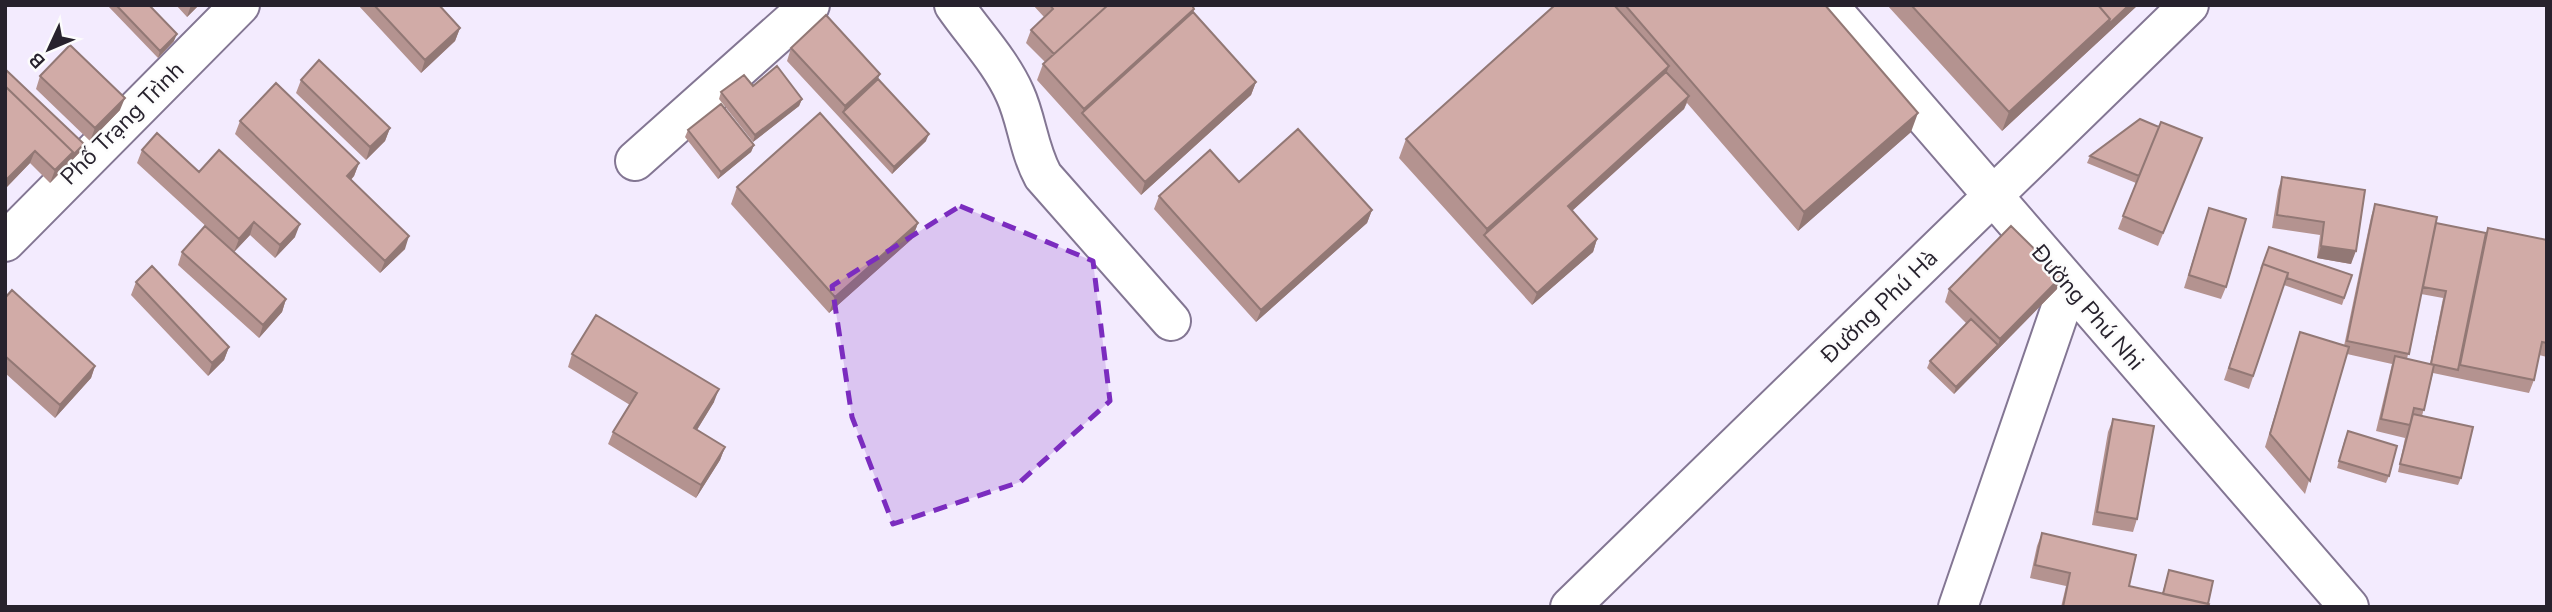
<svg xmlns="http://www.w3.org/2000/svg" width="2552" height="612" font-family="'Nunito Sans',sans-serif">
<style>
.lines{fill:none;stroke-linecap:round;stroke-linejoin:round}
.minor-casing{stroke:#837693;stroke-width:42}
.minor{stroke:#fff;stroke-width:38}
.wall{fill:#b49390;fill-rule:evenodd}
.shaded-wall{fill:#927875}
.building{fill:#d1aba7;stroke:#927875;stroke-width:2}
.marked{fill:#7b2cbf;fill-opacity:0.2;stroke:#7b2cbf;stroke-width:5;stroke-dasharray:14 9;stroke-linejoin:round}
.labels{text-anchor:middle;stroke-width:5;stroke-linejoin:round;paint-order:stroke}
.street-label{font-size:23px;fill:#27222d;stroke:#fcfcfc}
</style>
<rect width="100%" height="100%" fill="#f3ebfe"/>
<g class="lines">
<defs>
<path id="minor" d="M954,5C974,34 1001,62 1015,94C1027,120 1028,148 1043,176L1171,321
M1828,5L2349,607
M635,161L810,5
M5,242L240,5
M1570,607L2189,5
M1958,607L2069,284"/>
</defs>
<use href="#minor" class="minor-casing"/>
<use href="#minor" class="minor"/>
</g>
<path class="wall" d="M107,5H149L174,41L158,58Z
M176,5H199L187,17Z
M358,5H439L460,28L455,41L421,73Z
M1033,5H1192L1194,9L1193,12L1256,82L1251,95L1141,195L1037,80L1043,64L1045,62L1026,43L1031,30L1044,17Z
M1555,5H1825L1911,132L1798,231L1687,103L1684,109L1572,211L1597,239L1593,252L1532,305L1399,158L1406,139Z
M1887,5H2138L2002,131Z
M791,48L878,79L926,141L892,174L787,61Z
M5,69L84,144L81,151L50,183L30,163L5,189Z
M40,76L120,110L90,141L36,89Z
M301,80L390,128L385,141L366,160L296,93Z
M753,86L802,99L799,106L753,142L719,99L721,92Z
M240,121L359,163L354,176L351,180L405,249L380,273L235,134Z
M2159,127L2202,138L2158,246L2118,229L2136,183L2087,163L2090,156Z
M688,130L754,145L751,152L718,179L685,137Z
M142,150L199,172L295,237L275,258L250,235L234,252L286,299L282,312L259,338L178,265L182,252L233,251L137,163Z
M2282,177L2365,190L2351,264L2317,258L2320,235L2272,228L2278,190Z
M1239,182L1372,210L1367,223L1256,322L1154,209L1159,196Z
M737,187L918,223L912,239L829,313L731,204Z
M2375,204L2436,223L2486,233L2488,228L2547,240V357L2539,355L2534,380L2529,393L2433,373L2422,416L2461,478L2458,485L2398,472L2405,438L2376,431L2392,364L2347,354L2305,494L2265,447L2300,332L2344,346L2371,217ZM2421,294L2443,298L2430,364L2407,359Z
M2209,208L2226,287L2221,299L2184,288Z
M2269,247L2352,275L2342,305L2284,285L2249,389L2224,380Z
M136,282L229,347L224,360L208,376L131,295Z
M1949,289H2057L1954,394L1927,368L1930,361L1967,324L1945,302Z
M5,298L95,366L91,378L55,418L5,373Z
M572,354L714,402L697,430L725,447L720,460L696,498L608,444L613,432L630,405L568,367Z
M2113,419L2137,519L2133,532L2092,525L2108,432Z
M2345,438L2389,476L2386,483L2337,468Z
M2042,533L2129,586L2162,594L2169,570L2208,604V607H2061L2066,586L2030,578L2037,546Z"/>
<path class="shaded-wall" d="M191,5H199L187,17Z
M2129,5H2138L2002,131L2009,112L2110,19Z
M1194,9L1188,25L1082,113L1084,109Z
M460,28L455,41L421,73L425,60Z
M177,34L174,41L158,58L160,51Z
M1669,66L1662,85L1484,235L1487,229Z
M880,74L875,86L843,112L845,106Z
M1256,82L1251,95L1141,195L1145,182Z
M1689,96L1684,109L1563,219L1568,206Z
M125,98L120,110L90,141L95,128Z
M802,99L799,106L753,142L755,135Z
M1918,113L1911,132L1798,231L1804,212Z
M390,128L385,141L366,160L370,147Z
M929,134L926,141L892,174L894,167Z
M84,144L81,151L50,183L55,170L73,152Z
M754,145L751,152L718,179L721,172Z
M35,151L30,163L5,189V181Z
M359,163L354,176L342,189L347,176Z
M1372,210L1367,223L1256,322L1261,310Z
M254,222L250,235L234,252L239,239Z
M918,223L912,239L829,313L835,297Z
M300,224L295,237L275,258L280,245Z
M409,236L405,249L380,273L385,261Z
M1597,239L1593,252L1532,305L1537,293Z
M2321,246L2356,251L2351,264L2317,258Z
M2062,276L2057,289L1954,394L1956,387L1998,345L2000,339Z
M286,299L282,312L259,338L263,325Z
M229,347L224,360L208,376L212,363Z
M95,366L91,378L55,418L60,405Z
M719,389L714,402L690,441L694,428Z
M725,447L720,460L696,498L701,485Z"/>
<path class="building" d="M116,5H149L177,34L160,51Z
M374,5H439L460,28L425,60Z
M1050,5H1108L1054,54L1031,30L1053,9Z
M1108,5H1192L1194,9L1084,109L1043,64Z
M1555,5H1614L1669,66L1487,229L1406,139Z
M1625,5H1825L1918,113L1804,212Z
M1911,5H2098L2110,19L2009,112Z
M2098,5H2129L2108,25L2110,19Z
M1193,12L1256,82L1145,182L1082,113Z
M826,15L880,74L845,106L791,48Z
M70,45L125,98L95,128L40,76Z
M319,60L390,128L370,147L301,80Z
M777,66L802,99L755,135L721,92L744,75L753,86Z
M5,69L84,144L71,157L73,152L5,86Z
M1666,72L1689,96L1568,206L1597,239L1537,293L1484,235Z
M878,79L929,134L894,167L843,112Z
M276,83L359,163L347,176L409,236L385,261L240,121Z
M5,86L73,152L55,170L35,151L5,181Z
M721,104L754,145L721,172L688,130Z
M820,113L918,223L835,297L737,187Z
M2140,119L2159,127L2139,176L2090,156Z
M2161,122L2202,138L2163,233L2123,216Z
M1298,129L1372,210L1261,310L1159,196L1210,150L1239,182Z
M157,133L199,172L219,150L300,224L280,245L254,222L239,239L142,150Z
M2282,177L2365,190L2356,251L2321,246L2324,222L2277,215Z
M2375,204L2437,217L2409,354L2347,341Z
M2209,208L2246,219L2226,287L2189,275Z
M2436,223L2486,233L2458,370L2431,364L2446,291L2423,287Z
M205,226L286,299L263,325L182,252Z
M2011,226L2062,276L2000,339L1949,289Z
M2488,228L2547,240V343L2542,342L2534,380L2460,365Z
M2269,247L2352,275L2344,298L2287,278L2288,273L2263,264L2261,269Z
M2263,264L2288,273L2253,376L2229,368Z
M152,266L229,347L212,363L136,282Z
M12,290L95,366L60,405L5,356V298Z
M596,315L719,389L694,428L725,447L701,485L613,432L637,393L572,354Z
M1971,319L1998,345L1956,387L1930,361Z
M2300,332L2349,347L2310,481L2270,434Z
M2395,356L2434,365L2424,410L2414,408L2410,425L2381,419Z
M2413,414L2473,427L2461,478L2400,464Z
M2113,419L2154,426L2137,519L2097,512Z
M2348,431L2397,446L2389,476L2339,461Z
M2042,533L2136,555L2129,586L2209,604L2208,607H2063L2070,573L2035,565Z
M2169,570L2213,581L2208,604L2163,594Z"/>
<path class="marked" d="M960,206L1093,261L1110,401L1020,482L893,524L852,417L832,286Z"/>
<g class="labels">
<g class="street-label">
<text transform="translate(122 123) rotate(-45)" y="8">Phố Trạng Trình</text>
<text transform="translate(1879 306) rotate(-44)" y="8">Đường Phú Hà</text>
<text transform="translate(2088 307) rotate(49)" y="8">Đường Phú Nhi</text>
</g>
</g>
<rect width="2552" height="612" fill="none" stroke="#27222d" stroke-width="14"/>
<g transform="translate(49 49) rotate(226)" stroke="#fcfcfc" stroke-width="5" paint-order="stroke">
<path d="M0-5L12 26L0 18L-12 26Z" fill="#27222d"/>
<text y="-10" font-size="19" font-weight="bold" text-anchor="middle" fill="#27222d">B</text>
</g>
</svg>
